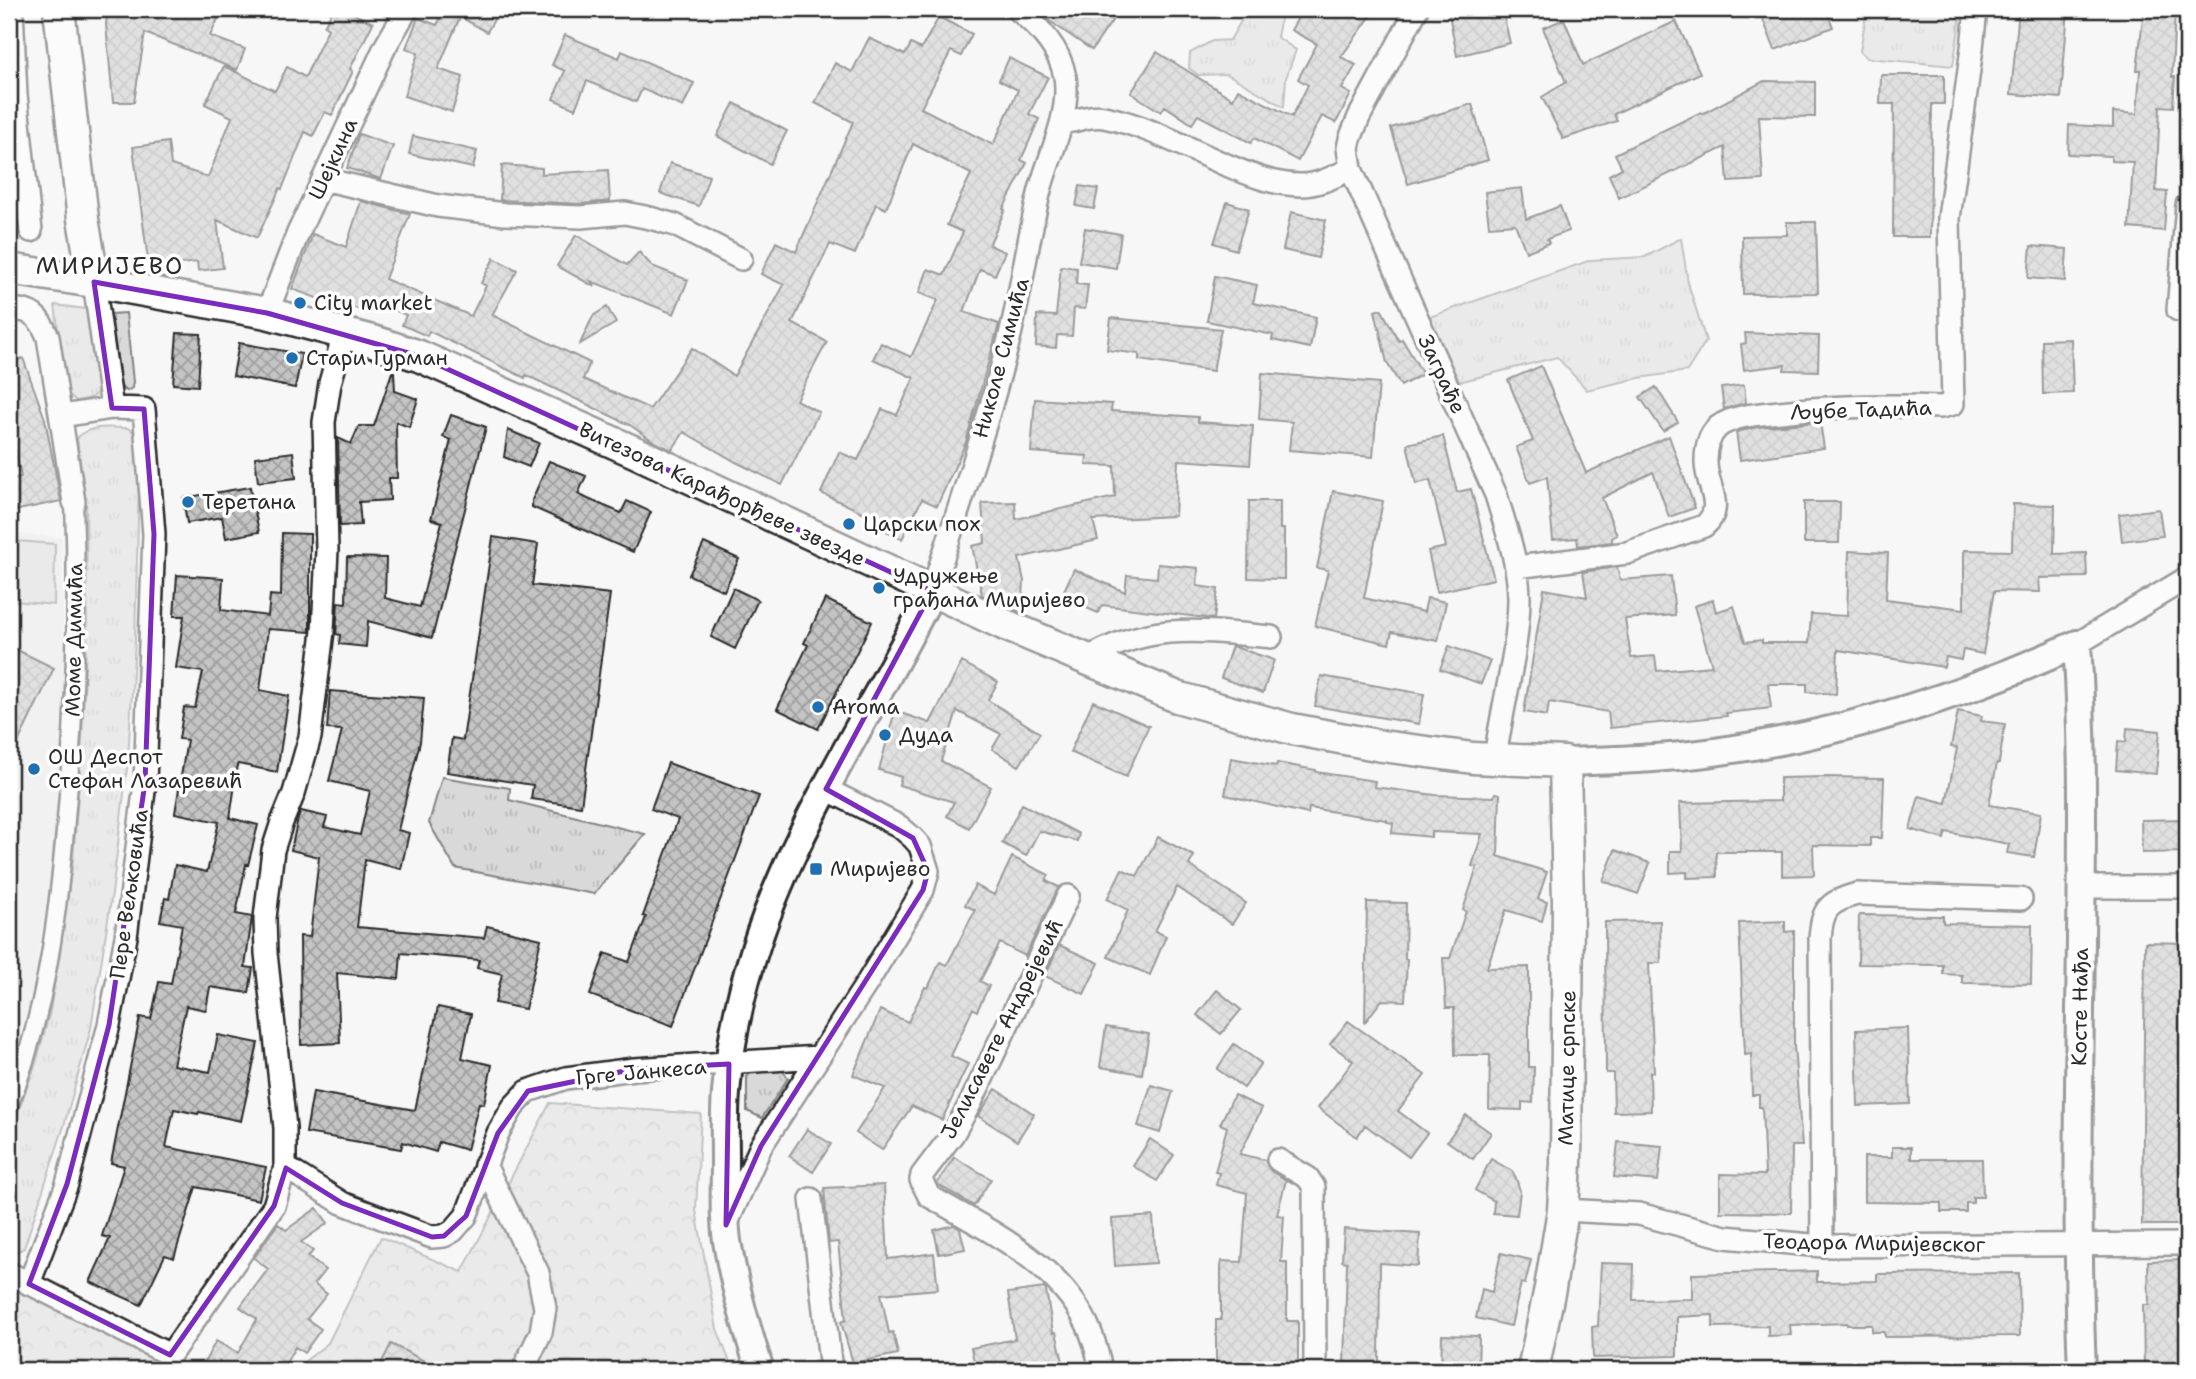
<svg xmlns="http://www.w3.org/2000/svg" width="2196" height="1379" font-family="'Shantell Sans',sans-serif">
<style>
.built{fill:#e8e8e8}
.grass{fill:url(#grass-tufts);stroke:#828282;stroke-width:2}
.park{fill:url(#park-crowns);stroke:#828282;stroke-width:2}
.pitch{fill:#d9d9d9;stroke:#828282;stroke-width:2}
.building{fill:url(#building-cross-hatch);stroke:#2b2b2b;stroke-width:2}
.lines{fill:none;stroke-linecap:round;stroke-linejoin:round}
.pedestrian-casing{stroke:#2b2b2b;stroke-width:21}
.minor-casing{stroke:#2b2b2b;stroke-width:26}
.tertiary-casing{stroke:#2b2b2b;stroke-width:32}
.secondary-casing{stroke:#2b2b2b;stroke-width:35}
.pedestrian{stroke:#fff;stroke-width:16}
.minor{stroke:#fff;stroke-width:21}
.tertiary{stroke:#fff;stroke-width:26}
.secondary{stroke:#fff;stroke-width:30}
.marked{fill:none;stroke:#7b2cbf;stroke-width:5;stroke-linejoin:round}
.poi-dot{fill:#1f6fb2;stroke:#fff;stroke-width:2.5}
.labels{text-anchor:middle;stroke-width:7;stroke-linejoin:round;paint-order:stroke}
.street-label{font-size:21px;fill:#2b2b2b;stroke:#fff}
.poi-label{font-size:21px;fill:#2b2b2b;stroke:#fff;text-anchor:start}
.quarter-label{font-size:24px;letter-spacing:2px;fill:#2b2b2b;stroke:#fff}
</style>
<defs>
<pattern id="grass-tufts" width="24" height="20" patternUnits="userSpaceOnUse" patternTransform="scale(1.75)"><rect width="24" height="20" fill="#d9d9d9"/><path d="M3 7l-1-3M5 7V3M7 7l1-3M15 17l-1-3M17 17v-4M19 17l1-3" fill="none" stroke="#bababa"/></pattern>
<pattern id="park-crowns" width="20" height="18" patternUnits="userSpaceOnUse" patternTransform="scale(1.75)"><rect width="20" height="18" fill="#d9d9d9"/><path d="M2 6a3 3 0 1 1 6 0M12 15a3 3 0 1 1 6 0" fill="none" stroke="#bababa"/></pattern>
<pattern id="building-cross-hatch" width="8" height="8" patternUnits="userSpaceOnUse" patternTransform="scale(1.75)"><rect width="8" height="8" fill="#c4c4c4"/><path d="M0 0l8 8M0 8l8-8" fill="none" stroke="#9f9f9f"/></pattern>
</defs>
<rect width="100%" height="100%" fill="#f7f7f7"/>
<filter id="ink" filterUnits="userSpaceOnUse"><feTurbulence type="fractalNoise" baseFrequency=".0143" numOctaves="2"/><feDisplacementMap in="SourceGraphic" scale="14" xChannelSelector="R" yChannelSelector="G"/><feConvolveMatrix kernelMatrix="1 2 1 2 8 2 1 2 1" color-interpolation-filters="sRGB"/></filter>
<g filter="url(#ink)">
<path class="built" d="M14,533L62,538L64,677L54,860L29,1005L9,1067V536Z"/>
<path class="grass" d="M1248,9H1284L1282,12L1277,37L1296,50L1286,78L1284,107L1227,74L1198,75L1189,68L1190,53L1212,41L1230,40Z
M1867,9H1962L1953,66L1867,58L1860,51Z
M1681,238L1688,283L1706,341L1687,371L1639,378L1587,390L1557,357L1447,385L1418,321L1591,260L1645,257Z
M55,305L86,309L99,385C97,399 88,399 76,401L66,392Z
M126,313L133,382L132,388L127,391L123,389L121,385L111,314Z
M128,428L135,433L140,442L135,640L128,760L112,894L91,1028L64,1126L24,1248L9,1256V1136L36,1063L50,1011L73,860L82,741L87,621L86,502L77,439C86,424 112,428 128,428Z
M442,777L510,788L509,800L645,834L594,894L455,868L429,823Z
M755,1070H782L788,1078L762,1118L747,1111V1076Z"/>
<path class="park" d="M550,1103L701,1114L696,1210L717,1329L733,1370H294L328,1343L381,1237L462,1272Z
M9,1273L170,1355L165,1370H9Z"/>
<path class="pitch" d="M16,541L55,544L54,605L14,601Z"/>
<path class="building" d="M108,9H135L158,19L162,9H223L210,36L245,49L237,70L145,33L134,102H113L106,24Z
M333,9H344L373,23L350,69L353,71L332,115L325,112L313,136L305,132L282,189L280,188L257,238L217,220L223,268L198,271L197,262L149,268L133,147L168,142L171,165L208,177L232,117L205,104L224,66L275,91L287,67L305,77L328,29L324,26Z
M445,9H500L487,32L460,17L438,69L463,77L452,112L404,96L418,53L406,48L418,18L437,25Z
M1037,9H1120L1092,50L1048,20Z
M1303,9H1376L1341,57L1356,65L1342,89L1351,94L1336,123L1322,116L1298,161L1254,138L1251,143L1198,115L1192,124L1165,106L1161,112L1131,93L1157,52L1233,99L1238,89L1292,117L1308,85L1298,79L1317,44L1291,30Z
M1448,9H1502L1510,43L1457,56Z
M1759,9H1826L1833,27L1775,50Z
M2019,9H2068L2061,98L2011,94Z
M2144,9H2175L2172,77H2175L2173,107L2160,106L2156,191L2167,192L2164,231L2129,228L2133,162L2111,161V156L2068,154L2069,125L2113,127V112L2137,114L2140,70H2137Z
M939,17L972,34L961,56L951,51L921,108L993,145L1018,90L999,80L1009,58L1048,77L1029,114L1039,119L1021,160L1027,163L1003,209L1005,210L989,245L1005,252L995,275L980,269L964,312L999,324L966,442L937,506L922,499L902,539L874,525L877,519L821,493L839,452L858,460L882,409L897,415L914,378L873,359L881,343L911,357L938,300L919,293L928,269L944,275L963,232L947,225L971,174L913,144L886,209L876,204L855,254L830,244L792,323L827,342L796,400L819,412L782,485L736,462L684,432L672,450L656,443L630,425L526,375L525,378L429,331L427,336L402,325L406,315L374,301L369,314L324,295L322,300L292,289L313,234L346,247L361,201L410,214L385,279L471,316L486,286L481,283L494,258L517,270L492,315L590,363L583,379L650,409L692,348L734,376L784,285L761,274L776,242L796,252L853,122L815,103L835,63L852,72L869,38L905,55L911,44L921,49Z
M1564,19L1583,65L1676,21L1700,73L1614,114L1617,121L1563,139L1542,97L1566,82L1543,28Z
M565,35L619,58L622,51L694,83L683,107L642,89L636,102L587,81L575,109L553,99L565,71L552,65Z
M1881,75H1944V104H1932L1930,237H1893L1894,104H1880Z
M1764,81L1815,82V117L1759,116L1763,180L1728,182L1725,147L1619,198L1609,175L1622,168L1615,154L1701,112L1702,114Z
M734,103L787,131L770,164L717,136Z
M1472,104L1488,160L1408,184L1391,128Z
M359,134L393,146L381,179L347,168Z
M413,136L477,151L473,168L409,154Z
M670,163L709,176L699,206L660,193Z
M502,165L542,168V174L608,170L610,201L581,204L500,200Z
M1080,186L1098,189L1094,209L1076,206Z
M1522,188L1526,219L1560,206L1569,231L1547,239L1549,243L1526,252L1515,224L1489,226L1485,192Z
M1227,202L1249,209L1236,250L1214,243Z
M1291,212L1326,220L1318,258L1283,250Z
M1787,222H1816L1818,293L1743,294L1742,236L1787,235Z
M1085,228L1121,234L1116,268L1079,262Z
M576,235L627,265L639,252L652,266L688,280L674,314L591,281L595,287L557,266Z
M2031,246L2067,249L2065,281L2028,278Z
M1061,266L1077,268L1076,284L1088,285L1085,309L1074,308L1072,336L1057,335L1056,348L1036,346L1037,315L1056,316Z
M1215,276L1257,285L1253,303L1316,317L1310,348L1272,340L1273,335L1207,321Z
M607,307L616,323L580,344L593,316Z
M1381,309L1399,341L1402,339L1423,374L1401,386L1387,363L1375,311Z
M1111,318L1221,329L1213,371L1139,360V354L1107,350Z
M177,333L201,334L198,386L173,384Z
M1745,333L1819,336L1818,371L1784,370L1785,365L1744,370L1741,344L1746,343Z
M2071,339L2073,393L2043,394L2042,340Z
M239,343L302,354L295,388L233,376Z
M23,358L45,419L61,501L9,512V479L21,477L9,418V363Z
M1541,366L1586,473L1669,436L1695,508L1669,517L1653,472L1602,498L1617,535L1612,538V542L1578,546L1577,538L1553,540L1547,477L1530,483L1516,447L1533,441L1508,380Z
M392,372H394L395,391L418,399L409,427L396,422L397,478H389L390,500L359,502L361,525L340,526L338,438L351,444L359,426H374Z
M1262,373L1379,383L1373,457L1289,450L1292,422L1259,419Z
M1744,385L1746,403L1724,409L1721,388Z
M1656,387L1678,422L1663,431L1640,397Z
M1035,399L1112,404L1111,411L1198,417V422L1253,426L1250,465L1178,460L1175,516L1093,520L1098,540L1019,558L1024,581L1022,613L982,595L972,546L985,543L982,503L1015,502L1016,519L1115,497L1114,466L1086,465L1087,456L1031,452Z
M451,415L486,427L432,638L368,621L366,647L339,644L340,635L336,634L338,602L346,603L347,557L386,558L385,598L420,607L442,522L431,519L451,440L443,437Z
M1820,422L1824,448L1740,460L1736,432L1758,427Z
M508,430L539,443L529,467L504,457Z
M1443,436L1457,492L1471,489L1494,579L1437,592L1428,551L1446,547L1430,480L1416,484L1407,444Z
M293,452L296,478L258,482L255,457Z
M549,461L586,476L578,494L588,499L621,513L627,501L651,512L633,552L532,507V500Z
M250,487L259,532L226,538L222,517L187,523L183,498Z
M1333,491L1383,501L1364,598L1424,612L1427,598L1446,602L1438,641L1392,632L1389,644L1315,626L1328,570L1317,568Z
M1249,501H1280V529H1284V579L1248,578Z
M1804,502H1840L1839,543H1804Z
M2013,504L2055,505L2054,554L2086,553L2087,577L2039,578L2040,592L1994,591L1983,654L1963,650L1961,660L1946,657L1944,667L1838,650L1836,694L1807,692V684H1768L1771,708L1726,713L1727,716L1610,728L1608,712L1549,702L1547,716L1524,712L1544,589L1587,597L1583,572L1617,567L1620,580L1671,576L1675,615L1625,619L1631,658L1655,656L1657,671L1712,666L1694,606L1713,600L1716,612L1734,606L1745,642L1762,640V643H1809L1811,614L1847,616L1849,551L1888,553L1886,599L1964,609V550L2012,551Z
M2159,509L2163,536L2122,541L2119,514Z
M282,533L310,534V632L268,629L260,690L289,696L277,772L238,764L230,818L258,825L248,865L246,864L236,914L252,917L245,967L253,968L249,993L210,987L206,1010L186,1006L173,1065L210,1072L218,1035L258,1043L241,1121L199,1112L198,1114L174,1109L166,1147L266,1167L259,1200L196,1187L174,1258L165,1255L141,1305L90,1282L110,1238L102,1236L124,1166L111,1163L140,1017L151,1019L159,982L171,984L182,925L160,921L165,898L169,899L175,865L207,872L219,822L175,813L187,740L179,739L184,707L195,708L203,672L176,668L184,616H174L177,575L223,578L221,610L268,616L270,595L281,596Z
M493,537L538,544L532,585L610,594L581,806L531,799L533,785L447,772L452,738L463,740Z
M704,543L739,559L724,591L689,575Z
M1158,564L1198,568L1197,586L1218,589L1214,619L1102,605L1098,613L1061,597L1074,569L1125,592L1127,575L1157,578Z
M733,588L758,600L735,649L711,637Z
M825,599L872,622L818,729L777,709L808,645L804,643Z
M9,646L54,668L9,761Z
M1232,646L1274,660L1263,693L1221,678Z
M1449,646L1490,661L1481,684L1440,669Z
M962,662L998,682L988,700L1040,733L1019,766L992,749L1001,734L957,711L941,761L991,787L969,828L947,816L954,802L899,785L901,777L879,770L895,711L930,723Z
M1321,676L1424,694L1419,724L1315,706Z
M330,691L424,698L420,742L398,830L409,833L401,869L365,860L357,927L484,938L487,926L541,939L525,1009L495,1003L502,974L477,968L479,960L401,953L399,979L337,973L340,1043L301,1045L300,936L310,937L319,857L291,850L298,818L301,811L327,817L324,827L360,835L370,791L329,781L342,730L327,729Z
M1093,701L1149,726L1126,777L1070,752Z
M1958,711L1982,716L1981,721L2005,724L1999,763H1997L1989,805L2041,813L2034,857L2007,853L2009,844L1946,832L1944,839L1910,829L1919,796L1946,803L1957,748L1951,747Z
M2127,728L2160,731L2156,774L2116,770L2118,741L2126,742Z
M1231,758L1276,766L1277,763L1316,770V772L1375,781L1374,787L1435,795L1494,797L1495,793L1500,794L1498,856L1547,872L1538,899L1547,902L1542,921L1506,910L1487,968L1529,967V1067H1534L1533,1103L1522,1102V1110L1489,1109L1490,1055H1455L1454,1008H1446L1443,958H1450L1466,911L1463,910L1477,867L1472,866L1482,834L1431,832V837L1392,833L1393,823L1387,822V820L1309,808L1308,814L1225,795Z
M668,763L759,796L673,1026L590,995L605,953L629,962L646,917L643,916L678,819L651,809Z
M1825,777L1884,778L1882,838H1870V846L1813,845L1814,875L1782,876V852H1716L1717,877L1687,878V872L1670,873V851H1682L1680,803L1780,801V778Z
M1022,804L1079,834L1077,841L1039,831L1026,856L1002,843Z
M2187,819V852L2142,853L2141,820Z
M1158,837L1194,856L1189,865L1246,903L1232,924L1177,887L1155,931L1166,936L1150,975L1108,957L1128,910L1107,899L1122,869L1137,876Z
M1615,850L1650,863L1638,894L1603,881Z
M1012,857L1049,875L1046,881L1059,887L1025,956L1000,943L980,981L989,986L977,1011L973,1008L951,1056L968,1064L942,1120L912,1106L882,1150L856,1133L885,1088L853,1075L880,1010L908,1022L925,987L928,988L940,962L947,965L975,910L965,905L975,885L994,895Z
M1367,902L1406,903L1405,959H1407L1405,1001L1382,1000L1365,1022Z
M1859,915L1943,916V923L2032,925L2031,984L1962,983V975L1943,974V965L1858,964Z
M1660,921L1661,963H1649L1654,1072H1650L1651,1111L1614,1112L1613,1073H1606L1605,922Z
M1785,921V932L1794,931V1046L1802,1146H1792L1791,1213L1720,1212V1174L1765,1175L1762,1107H1759V1095H1752L1751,1054L1745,1055L1739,923Z
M2145,942L2187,943V1225H2142Z
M1059,945L1099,963L1084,994L1045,976Z
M1217,990L1241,1010L1221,1034L1197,1015Z
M438,1007L471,1014L462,1058L492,1065L484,1104L479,1103L467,1150L439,1142L436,1152L403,1142L401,1149L306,1133L313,1092L415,1110Z
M1348,1021L1425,1075L1398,1111L1427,1133L1409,1157L1365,1125L1357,1137L1318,1108L1353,1061L1330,1044Z
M1106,1027L1149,1034L1142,1074L1100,1067Z
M1908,1028L1910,1104L1858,1106L1856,1030Z
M1234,1044L1261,1063L1244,1088L1217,1069Z
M1151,1085L1173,1091L1160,1133L1138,1126Z
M996,1089L1034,1114L1017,1141L978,1116Z
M1234,1095L1262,1108L1240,1154L1265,1160L1271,1171L1286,1180L1277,1215L1284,1216L1281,1262H1287V1321H1298V1363H1274V1369L1265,1370H1216V1320H1221V1261L1242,1262L1247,1193L1216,1185L1219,1173L1215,1172L1227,1127L1220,1124Z
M1466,1115L1491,1133L1473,1159L1447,1141Z
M807,1129L831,1144L813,1172L789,1156Z
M1150,1139L1174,1155L1157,1181L1133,1166Z
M1618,1142L1662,1146L1658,1181L1614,1177Z
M1892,1147H1911V1159H1982L1983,1197H1973V1203H1966V1212H1941V1203L1864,1202V1157H1892Z
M954,1157L991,1179L974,1206L937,1184Z
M1491,1159L1512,1171L1516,1178L1520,1191L1517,1215L1493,1213L1494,1201L1475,1190Z
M884,1185L888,1259L934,1253L938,1289L881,1294L889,1333L893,1332L898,1354L853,1363L841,1322L846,1320L838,1242L829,1243L824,1188Z
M317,1208L328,1223L301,1242L313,1251L308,1257L325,1270L314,1284L327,1294L307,1319L321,1329L304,1353L295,1347L282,1370H200L216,1341L238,1353L257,1319L240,1307L268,1269L254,1258L269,1236L278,1224L286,1230Z
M1153,1216L1156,1263L1115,1266L1112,1219Z
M954,1225L960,1229L965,1249L939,1254L934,1230Z
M1344,1229L1420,1234L1418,1266L1380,1263L1379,1363H1344L1347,1262L1342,1261Z
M1501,1253L1531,1260L1525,1284L1521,1283L1511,1326L1476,1318L1482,1289L1492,1292Z
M2187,1260V1370H2144L2143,1305H2149L2148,1261Z
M1601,1263L1634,1264L1633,1300L1692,1299V1274L1817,1271V1282L1877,1281V1274L2019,1273L2020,1336L1885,1337L1884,1332H1872V1325H1847V1323L1790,1325L1791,1335L1768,1336V1326L1713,1327V1315L1677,1317V1356L1593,1358L1592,1327L1598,1326Z
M1044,1288L1046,1290L1053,1333L1056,1332L1065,1370H976L971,1348L1015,1339L1008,1293Z
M1442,1335L1479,1336L1478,1370H1441Z
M391,1344L442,1370H378Z"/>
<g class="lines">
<defs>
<path id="pedestrian" d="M9,1106C44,1019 57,924 65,831C75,721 78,612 74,502"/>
<path id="minor" d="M12,9L16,95L31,231
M1417,9L1359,117L1350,139L1348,148L1351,169L1496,495C1506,528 1519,564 1519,599C1518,653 1502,706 1495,759
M1063,122C1077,122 1090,114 1104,117C1145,125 1185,147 1224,164C1248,174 1273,185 1301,185C1319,185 1335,176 1351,169
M323,179L438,206L505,214L581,217L625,213L650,218L675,225L741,259
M94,282L112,408
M9,310C31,308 40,317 48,337L74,502
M2178,310L2187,205
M267,313L298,233L385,47L407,9
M1516,567L1627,553L1704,526C1727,507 1705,485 1706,461C1706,449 1709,435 1718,427C1734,415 1761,414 1780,412C1834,406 1887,405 1941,407L1953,404L1949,218L1972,48L1976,9
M932,591C958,510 986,429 1007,347C1021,295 1027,242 1040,190C1049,156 1071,113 1065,77C1060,48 1038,26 1017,9
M2077,644L2187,578
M1085,660C1149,622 1199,630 1271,637
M2082,887H2187
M1068,896L971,1102L953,1134L922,1175L921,1180L929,1196C986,1229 1057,1262 1087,1324C1094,1338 1098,1355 1101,1370
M1278,1160L1308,1178L1314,1187L1315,1370
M485,1165L538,1273L545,1308L541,1332L523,1370
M285,1167L342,1203L432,1237L444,1236L453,1231L466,1216L498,1133L513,1107L528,1091L566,1078L634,1069L818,1057
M811,1199L831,1370
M1563,1210L1639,1214L1725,1237L1822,1246L2187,1244
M727,1223L761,1146L867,983L923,890L928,871L920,846L913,838L899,826L826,789
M1822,1246L1820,939C1822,909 1828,902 1857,894L2021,899
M9,1273L170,1355L274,1206L285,1167V1128L266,953L265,918L273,850L282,822L294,793L310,737L323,631L327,550L324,422L330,383L344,334
M29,1284L67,1184L109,1025L126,937L145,783L154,534L144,409L112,408L62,416"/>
<path id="tertiary" d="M1565,762C1615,760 1665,759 1714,752C1839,735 1962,696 2077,644C2084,743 2082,842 2081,941C2079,1084 2076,1227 2082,1370
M760,1370C747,1330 735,1289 728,1247C723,1220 725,1190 725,1162C725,1139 724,1116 726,1093C732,1018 753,943 784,873C827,776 885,687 932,591"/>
<path id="secondary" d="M59,9L83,219L94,282
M9,269L94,282L267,313L376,342L419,356L635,452L1003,624L1177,697L1292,729L1382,746L1473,758L1565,762L1568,903L1566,1164L1563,1210L1550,1288L1533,1370"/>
</defs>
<use href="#pedestrian" class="pedestrian-casing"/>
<use href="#minor" class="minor-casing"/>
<use href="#tertiary" class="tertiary-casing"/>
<use href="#secondary" class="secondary-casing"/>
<use href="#pedestrian" class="pedestrian"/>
<use href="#minor" class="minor"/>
<use href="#tertiary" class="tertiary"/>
<use href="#secondary" class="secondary"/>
</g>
</g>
<path d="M0 0H2196V1379H0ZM94,282L267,313L419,356L932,591L826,789L913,838L928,871L923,890L761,1146L726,1225L729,1064L634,1069L528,1091L498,1133L466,1216L444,1236L432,1237L342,1203L286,1168L274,1206L170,1355L29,1284L67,1184L109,1025L145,783L154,534L144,409L112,408Z" fill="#f7f7f7" fill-opacity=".55" fill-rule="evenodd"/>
<path class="marked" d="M94,282L267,313L419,356L932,591L826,789L913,838L928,871L923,890L761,1146L726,1225L729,1064L634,1069L528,1091L498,1133L466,1216L444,1236L432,1237L342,1203L286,1168L274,1206L170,1355L29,1284L67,1184L109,1025L145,783L154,534L144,409L112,408Z"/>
<g class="poi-dot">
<circle cx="300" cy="303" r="7"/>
<circle cx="292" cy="358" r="7"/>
<circle cx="188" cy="502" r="7"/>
<circle cx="849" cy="524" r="7"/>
<circle cx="879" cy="588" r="7"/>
<circle cx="818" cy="707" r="7"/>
<circle cx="885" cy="735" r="7"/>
<circle cx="34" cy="769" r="7"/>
<rect x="809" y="862" width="14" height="14" rx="3.5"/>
</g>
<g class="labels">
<g class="street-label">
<text transform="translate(333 159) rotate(-65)" y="7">Шејкина</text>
<text transform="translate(1001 358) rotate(-75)" y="7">Николе Симића</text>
<text transform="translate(1442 374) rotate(65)" y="7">Заграђе</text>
<text transform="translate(1861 410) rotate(-2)" y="7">Љубе Тадића</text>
<text transform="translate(722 494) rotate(25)" y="7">Витезова Карађорђеве звезде</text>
<text transform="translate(74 640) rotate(-89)" y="7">Моме Димића</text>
<text transform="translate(129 894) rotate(-82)" y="7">Пере Вељковића</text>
<text transform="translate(2080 1007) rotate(-89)" y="7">Косте Нађа</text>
<text transform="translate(1002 1029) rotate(-63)" y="7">Јелисавете Андрејевић</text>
<text transform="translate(1567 1068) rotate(-89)" y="7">Матице српске</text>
<text transform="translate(641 1072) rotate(-5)" y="7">Грге Јанкеса</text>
<text transform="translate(1874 1243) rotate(1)" y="7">Теодора Миријевског</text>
</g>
<g class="poi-label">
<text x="314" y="310">City market</text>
<text x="306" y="365">Стари Гурман</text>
<text x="202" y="509">Теретана</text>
<text x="863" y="531">Царски пох</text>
<text x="893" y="583">Удружење<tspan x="893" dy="24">грађана Миријево</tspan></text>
<text x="832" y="714">Aroma</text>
<text x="899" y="742">Дуда</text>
<text x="48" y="764">ОШ Деспот<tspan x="48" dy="24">Стефан Лазаревић</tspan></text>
<text x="830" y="876">Миријево</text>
</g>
<g class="quarter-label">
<text x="110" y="274">МИРИЈЕВО</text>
</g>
</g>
<rect width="2196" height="1379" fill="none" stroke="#fff" stroke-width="35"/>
<rect x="18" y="18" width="2161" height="1344" fill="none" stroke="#2b2b2b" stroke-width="2.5" filter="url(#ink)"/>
</svg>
